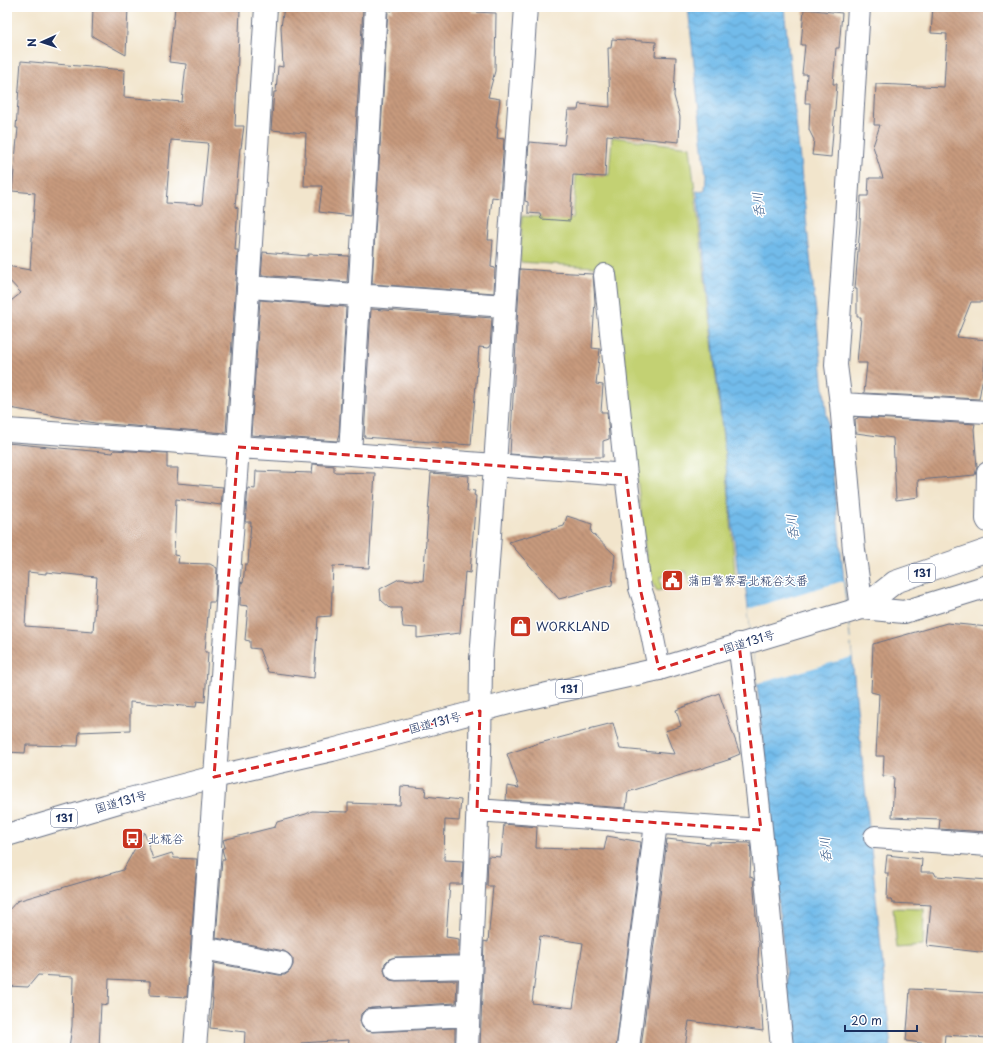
<svg xmlns="http://www.w3.org/2000/svg" width="995" height="1055" font-family="'Playpen Sans','Klee One',sans-serif">
<style>
.park{fill:#c3d173;stroke:#6f8068}
.water{fill:url(#water-waves);stroke:#4675a4}
.pier{fill:#f2e5cc}
.building{fill:url(#building-back-hatch);fill-rule:evenodd}
.lines{fill:none;stroke-linecap:round;stroke-linejoin:round}
.minor-casing{stroke:#666f84;stroke-width:24}
.highway-casing{stroke:#666f84;stroke-width:24}
.minor{stroke:#fff;stroke-width:22}
.highway{stroke:#fff;stroke-width:22}
.marked{fill:none;stroke:#d62828;stroke-width:3;stroke-dasharray:8 5;stroke-linejoin:round}
.labels{text-anchor:middle;stroke-width:3;stroke-linejoin:round;paint-order:stroke}
.shield{fill:#fff;stroke:#5f6d8e;stroke-width:1}
.shield-label{font-size:11px;font-weight:bold;fill:#1b2f5e}
.poi-label{font-size:12px;fill:#1b2f5e;stroke:#fff;text-anchor:start}
.street-label{font-size:12px;fill:#1b2f5e;stroke:#fff}
.water-label{font-size:13px;font-style:italic;fill:#355988;stroke:#fff}
</style>
<defs>
<pattern id="water-waves" width="16" height="10" patternUnits="userSpaceOnUse"><rect width="16" height="10" fill="#72bbea"/><path d="M0 5q4-4 8 0t8 0" fill="none" stroke="#5d98c1"/></pattern>
<pattern id="building-back-hatch" width="6" height="6" patternUnits="userSpaceOnUse"><rect width="6" height="6" fill="#c79a7d"/><path d="M-1 5l2 2M0 0l6 6M5-1l2 2" fill="none" stroke="#a17e6a"/></pattern>
</defs>
<rect width="100%" height="100%" fill="#fff"/>
<filter id="ink" filterUnits="userSpaceOnUse"><feTurbulence type="fractalNoise" baseFrequency=".025" numOctaves="2"/><feDisplacementMap in="SourceGraphic" scale="8" xChannelSelector="R" yChannelSelector="G"/><feConvolveMatrix kernelMatrix="1 2 1 2 8 2 1 2 1" color-interpolation-filters="sRGB"/></filter>
<filter id="wash" filterUnits="userSpaceOnUse"><feTurbulence type="fractalNoise" baseFrequency=".012" numOctaves="4" result="noise"/><feDisplacementMap in="SourceGraphic" scale="16" xChannelSelector="R" yChannelSelector="G"/><feGaussianBlur stdDeviation="0.9" result="paint"/><feColorMatrix in="noise" values="0 0 0 0 0 0 0 0 0 0 0 0 0 0 0 0 0 1.4 0 .05"/><feComposite in="paint" operator="in"/></filter>
<g filter="url(#wash)">
<rect width="100%" height="100%" fill="#f2e5cc"/>
<path class="park" d="M612,137L690,147L728,484L735,575L690,584L686,571L660,577L662,590L657,591L648,575L614,270L595,267L520,262L522,216L573,218L576,174L609,175Z
M893,908L924,909L923,946L897,948Z"/>
<path class="water" d="M688,7H784L852,657L891,1048H793L757,684L744,574L738,575L697,191L705,190L706,176Z"/>
<path class="pier" d="M843,581L852,657L757,684L748,609Z"/>
<g id="blocks">
<path class="building" d="M93,7H128L126,55L92,36Z
M175,7L240,10L235,126H244L241,148H240L235,207L238,208L235,250H238L226,433L95,423L10,408L11,400L7,399V346L9,322H7V304L21,293L7,278V266L30,270L35,193L12,191L18,128H16L21,61L125,70L124,97L182,102L186,64L169,62ZM171,140L208,143L207,145H208L202,205L166,203Z
M284,7H352L363,8L351,216L319,212L322,186H304L306,133L271,130L274,92H276L278,66L283,67L281,27Z
M392,7L424,8V7H473V12L496,13L495,71L488,97L500,99L496,128H498L497,138L504,139L500,198L492,197L488,240H493L491,267L495,268L494,293L372,284L388,10L392,11Z
M933,7H988V129L986,160H988V302H971L957,337L987,340L983,380L982,382L979,399L864,393L867,363H857L861,317H857V289H855L860,225L861,196H868L869,178H883L873,146L880,125H874L876,84L944,87L947,34L931,33Z
M804,9L842,13L839,48H836L833,84H837L831,157L812,155L814,140L809,130L810,103H805L807,74H802L805,45H801Z
M612,39L656,42L655,56L676,57L674,96L680,117L679,142L607,135L605,177L573,175L570,221L541,219L540,214L528,213V202L525,201L529,142L564,145L568,110H578L579,104L610,107L608,48H611Z
M263,252L308,256V254L349,256L347,282L261,275Z
M520,269L550,271V272L593,274L595,302L592,348L600,349L596,384L603,385L601,412H607L609,436V439L603,441V457H549L510,454Z
M260,300L346,307L339,435L337,441L251,435Z
M371,309L492,318L490,347L488,348L479,347L471,445L364,437Z
M858,417L975,424L974,429L977,467L975,475L918,480L919,497L896,500L893,438L856,433L855,419L858,418Z
M7,443L113,453L114,450L167,453V468H178L177,483L223,487L221,505L176,499L174,555L179,556L178,563L210,564L217,568L215,602H209L205,652H208L205,702L197,701L196,707L130,702V730L79,732L78,746L26,745L25,753L7,752ZM28,572L46,574V572L97,577L93,631L25,626Z
M313,464L334,466V472L375,473L369,568L333,566L331,616L318,617L314,678L268,672L259,649L250,648V641L245,640L248,606L240,605L241,582L243,583L245,564H248L251,522H245L248,488L255,489L256,471L312,473Z
M431,473L469,476L468,490L475,491L474,495L476,496L470,573L465,572L460,633L417,638V628L403,627L401,608H390L381,600L380,589L399,579L423,581Z
M567,516L592,524L591,532L615,555L612,585L559,599L509,542L564,526Z
M947,623L988,627V832L939,829L940,819L892,817L894,777L883,776L884,756H876L879,694L871,692L873,644Z
M719,693L740,754L728,759H731L628,792L626,808L506,800L507,786L519,788L507,754L536,744L589,730V729L613,723L620,749L674,754L665,731L681,726L676,710Z
M401,786L426,788L425,796L461,800L459,821L445,820L444,860L463,861L462,884H450L446,937L459,939V955L395,957L389,959L385,963L384,970L386,976L390,980L396,981L457,980L456,1003L371,1008L365,1010L361,1014L360,1021L362,1027L366,1031L373,1032L455,1028V1048H348L349,1040L301,1043V1048H244L245,1032L210,1028L213,998H212L214,963L279,975H285L290,971L293,965V959L289,954L284,951L216,938L222,860H225L222,849L225,847L223,840L275,827L277,822L306,814L312,811L348,812V803L400,805Z
M504,824L537,827L536,848L604,850L607,836L641,842L616,1048H480L484,941L488,942L493,886H487L488,856L501,857ZM540,936L583,943L573,1008L532,1003Z
M144,832L153,859L172,853L174,858L197,859L187,997L150,995V981L109,979L108,1005L101,1004L99,1048H69L72,1026L73,977L38,975L28,987L7,986V912L17,901L123,870Z
M667,839L710,844V842L750,843L751,853L750,877L753,878L758,941H759V942L758,959L763,1031L689,1021L685,1048H641Z
M887,855L922,859L921,872H934L936,876L988,880V953L927,946L931,905L892,903L891,899H887L888,873H885Z
M910,989L988,993V1038L945,1035L944,1046L906,1041L908,1019Z"/>
</g>
</g>
<g filter="url(#ink)">
<use href="#blocks" fill-opacity="0" stroke="#666f84" stroke-width="1"/>
<g class="lines">
<defs>
<path id="minor" d="M859,7L848,186L836,365L841,404L854,550L862,608
M605,275L626,475
M248,287L505,306
M841,404L988,412
M7,430L168,441L238,447L350,454L626,475L640,588L647,609L659,669
M350,454L376,7
M988,473L987,519L988,521
M739,644C758,778 769,913 782,1048
M477,810L761,830
M875,837L988,845
M203,948L281,963
M396,969L470,967
M372,1020L468,1015
M195,1048L203,948L238,447L266,7
M467,1048L480,753L481,659L495,465L510,236L526,7
M628,1048L656,823"/>
<path id="highway" d="M862,608L904,612L988,586
M7,835L122,801L214,777L332,750L516,701L659,669L862,608L895,582L988,550"/>
</defs>
<use href="#minor" class="minor-casing"/>
<use href="#highway" class="highway-casing"/>
<use href="#minor" class="minor"/>
<use href="#highway" class="highway"/>
</g>
</g>
<path class="marked" d="M238,447L626,475L640,588L659,669L739,644L761,830L477,810L480,711L332,750L214,777Z"/>
<defs>
<symbol id="civic-square" viewBox="-11 -11 22 22"><rect x="-9" y="-9" width="18" height="18" rx="4" fill="#c8321e" stroke="#fff"/><path d="M-.6-6.5H3V-4.5H.6V-3L4-1V1h2V6H-6V1h2V-1L-.6-3ZM-1.2 2.5V6h2.4V2.5Z" fill="#fff"/></symbol>
<symbol id="shop-square" viewBox="-11 -11 22 22"><rect x="-9" y="-9" width="18" height="18" rx="4" fill="#c8321e" stroke="#fff"/><path d="M-5-2.5h2.3a2.7 3.5 0 0 1 5.4 0H5L5.5 6h-11ZM-1.5-2.5h3a1.5 2.3 0 0 0-3 0Z" fill="#fff"/></symbol>
<symbol id="bus-square" viewBox="-11 -11 22 22"><rect x="-9" y="-9" width="18" height="18" rx="4" fill="#c8321e" stroke="#fff"/><path d="M-5-6H5V4H4V6H2V4H-2V6H-4V4H-5ZM-3.5-4V0h7V-4ZM-3.5 1.2v1.5H-2V1.2ZM2 1.2v1.5H3.5V1.2Z" fill="#fff"/></symbol>
</defs>
<g fill-rule="evenodd">
<use href="#civic-square" x="660" y="568" width="25" height="25"/>
<use href="#shop-square" x="508" y="614" width="25" height="25"/>
<use href="#bus-square" x="120" y="826" width="25" height="25"/>
</g>
<g class="labels">
<g class="shield">
<rect x="909" y="564" width="26" height="18" rx="3"/>
<rect x="556" y="680" width="26" height="18" rx="3"/>
<rect x="51" y="809" width="26" height="18" rx="3"/>
</g>
<g class="shield-label">
<text x="922" y="577">131</text>
<text x="569" y="693">131</text>
<text x="64" y="822">131</text>
</g>
<g class="poi-label">
<text x="688" y="585">蒲田警察署北糀谷交番</text>
<text x="536" y="631">WORKLAND</text>
<text x="148" y="843">北糀谷</text>
</g>
<g class="street-label">
<text transform="translate(749 642) rotate(-17)" y="4">国道131号</text>
<text transform="translate(435 723) rotate(-15)" y="4">国道131号</text>
<text transform="translate(121 802) rotate(-16)" y="4">国道131号</text>
</g>
<g class="water-label">
<text transform="translate(758 205) rotate(-96)" y="5">呑川</text>
<text transform="translate(792 527) rotate(-96)" y="5">呑川</text>
<text transform="translate(825 850) rotate(-95)" y="5">呑川</text>
</g>
</g>
<rect width="995" height="1055" fill="none" stroke="#fff" stroke-width="24"/>
<g transform="translate(42 42) rotate(267)" stroke="#ffffff" stroke-width="3" paint-order="stroke">
<path d="M0-3L7 15L0 10L-7 15Z" fill="#1b2f5e"/>
<text y="-6" font-size="11" font-weight="bold" text-anchor="middle" fill="#1b2f5e">N</text>
</g>
<path d="M845 1025v6h72v-6" fill="none" stroke="#1b2f5e" stroke-width="2"/>
<text x="851" y="1025" font-size="12" fill="#1b2f5e" stroke="#ffffff" stroke-width="3" paint-order="stroke">20 m</text>
</svg>
